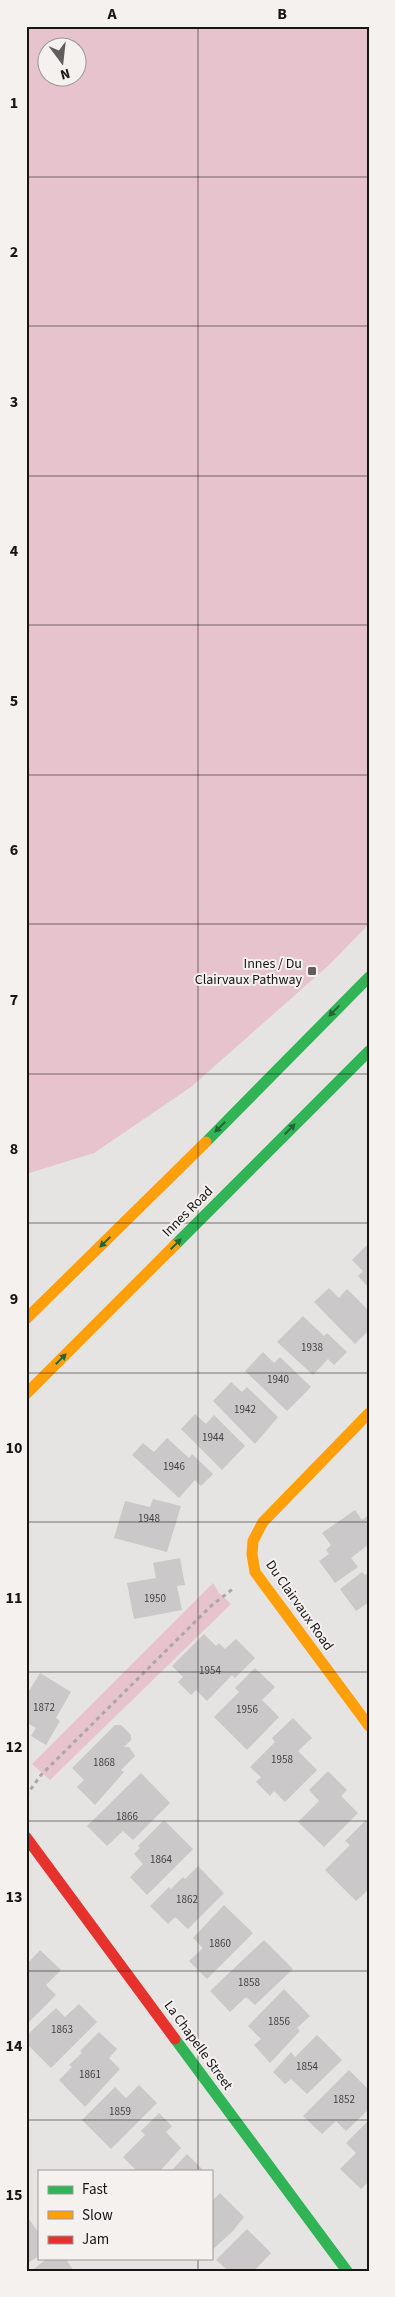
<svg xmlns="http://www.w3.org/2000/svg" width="395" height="2297" font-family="'Source Sans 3',sans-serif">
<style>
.green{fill:#e6c3cd;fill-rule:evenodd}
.building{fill:#cac8c8}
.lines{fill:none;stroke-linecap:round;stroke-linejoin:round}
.path{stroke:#aaa8a3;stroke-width:3;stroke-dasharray:4 4;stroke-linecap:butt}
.fast{stroke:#30b455;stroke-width:11}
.slow{stroke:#ff9f0a;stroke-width:11}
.jam{stroke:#e5322d;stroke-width:11}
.oneway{fill:#246535}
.grid{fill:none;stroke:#171615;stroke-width:1;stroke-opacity:0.55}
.poi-dot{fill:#5f5e5d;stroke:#f4f1ef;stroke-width:2}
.labels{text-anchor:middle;stroke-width:4;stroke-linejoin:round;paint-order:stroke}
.number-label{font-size:11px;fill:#444242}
.poi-label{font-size:14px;fill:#171615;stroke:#f4f1ef;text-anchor:end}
.street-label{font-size:14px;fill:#171615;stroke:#f4f1ef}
.neatline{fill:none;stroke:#171615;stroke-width:2}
.grid-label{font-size:16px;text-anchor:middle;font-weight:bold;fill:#171615}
</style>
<rect width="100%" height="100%" fill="#e6e4e2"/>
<path class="green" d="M26,26H369V924L329,965L191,1087L94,1153L26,1174ZM48,48H78V78H48Z
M213,1583L219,1593L231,1604L50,1780L32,1764Z"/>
<path class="building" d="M369,1243V1288L358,1276L363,1271L352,1260Z
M329,1288L339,1298L347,1289L369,1311V1330L355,1344L314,1302Z
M303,1316L324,1336L327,1333L347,1352L334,1365L328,1359L313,1375L277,1342Z
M263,1352L274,1363L280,1357L311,1387L287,1411L245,1371Z
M231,1382L242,1392L247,1387L278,1417L255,1444L213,1401Z
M195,1414L206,1424L214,1415L245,1446L222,1470L181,1429Z
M167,1438L189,1458L192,1454L213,1474L201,1486L195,1480L179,1498L132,1455L143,1443L154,1452Z
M153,1499L181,1506L167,1552L114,1538L125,1501L150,1507Z
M355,1510L362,1520L369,1515V1544L351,1558L358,1567L335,1583L319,1561L329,1554L326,1550L331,1545L322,1533Z
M180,1558L185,1585L177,1586L182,1610L134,1619L127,1583L156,1578L153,1563Z
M362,1572L365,1575L369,1572V1602L356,1611L340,1589Z
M204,1634L216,1646L219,1643L225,1649L236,1639L255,1658L235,1678L232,1675L207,1701L196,1690L191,1695L178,1682L183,1677L172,1666Z
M255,1668L275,1687L262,1700L279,1717L247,1750L214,1717L239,1692L235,1688Z
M40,1673L71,1692L56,1718L60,1721L46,1745L31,1736L36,1728L26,1722V1696Z
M293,1718L312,1738L298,1751L317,1770L285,1802L274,1791L270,1796L256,1782L261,1777L250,1767L275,1742L272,1738Z
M115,1725H121L131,1735V1740L124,1747H129L135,1756L121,1770L124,1772L95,1805L77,1787L84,1780L72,1768Z
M328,1771L347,1790L341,1796L358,1813L324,1847L298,1822L319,1801L309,1790Z
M141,1773L170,1803L133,1840L123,1831L107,1846L87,1826Z
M164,1820L193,1849L147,1895L130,1877L143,1864L134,1854L140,1848L138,1846Z
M366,1820L369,1824V1889L356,1901L325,1870L350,1845L345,1841Z
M198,1866L224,1893L188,1929L175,1917L168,1924L150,1906L169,1887L171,1889L183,1877L185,1879Z
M224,1905L253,1933L207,1979L189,1961L203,1948L193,1938Z
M264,1940L293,1969L255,2005L246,1997L230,2012L210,1991Z
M40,1950L61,1970L46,1985L56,1995L26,2025V1965Z
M284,1989L310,2016L297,2028L300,2031L270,2063L254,2045L261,2039L248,2026Z
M79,2004L97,2022L51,2068L26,2043V2036L56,2008L65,2017Z
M99,2032L117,2049L109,2058L120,2069L85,2107L59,2080L72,2067L69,2065L82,2053L80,2051Z
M317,2035L342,2060L307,2094L291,2079L285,2084L273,2072L291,2052L295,2057Z
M349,2070L369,2090V2109L346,2131L336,2121L322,2134L303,2116Z
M139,2085L157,2103L111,2149L82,2120L115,2087L126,2098Z
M159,2113L172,2126L166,2132L181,2148L160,2171H137L123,2157L145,2135L141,2131Z
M369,2120V2181L361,2189L340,2169L356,2153L346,2143Z
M187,2154L204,2171H171Z
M220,2193L244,2217L233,2231L211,2251V2202Z
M29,2219L39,2233V2256L26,2264V2220Z
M247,2229L271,2253L254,2271H224L226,2269L216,2260Z
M48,2258H65L74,2271H31Z"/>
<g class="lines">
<path class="path" d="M26,1796L41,1775L212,1605L234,1588"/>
<path class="fast" d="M206,1142L369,977
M175,1245L369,1051
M175,2039L347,2271"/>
<path class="slow" d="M26,1319L206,1142
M26,1394L175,1245
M369,1413L263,1522L253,1541L252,1554L255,1572L369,1726"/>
<path class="jam" d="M26,1837L175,2039"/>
</g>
<defs><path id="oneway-solid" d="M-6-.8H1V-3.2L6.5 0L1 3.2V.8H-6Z" transform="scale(1.25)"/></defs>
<g class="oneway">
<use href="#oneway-solid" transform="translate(334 1011) rotate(135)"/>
<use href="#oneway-solid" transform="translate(220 1127) rotate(135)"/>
<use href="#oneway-solid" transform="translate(290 1129) rotate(-45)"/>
<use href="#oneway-solid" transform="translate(105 1242) rotate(136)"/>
<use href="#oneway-solid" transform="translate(176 1244) rotate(-45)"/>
<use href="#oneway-solid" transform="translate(61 1359) rotate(-45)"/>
</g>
<path class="grid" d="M198,26V2171M26,177H369M26,326H369M26,476H369M26,625H369M26,775H369M26,924H369M26,1074H369M26,1223H369M26,1373H369M26,1522H369M26,1672H369M26,1821H369M26,1971H369M26,2120H369M198,2258V2271"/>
<rect class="poi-dot" x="307" y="966" width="10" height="10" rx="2.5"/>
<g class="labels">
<g class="number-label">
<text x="312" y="1351">1938</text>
<text x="278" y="1383">1940</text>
<text x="245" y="1413">1942</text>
<text x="213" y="1441">1944</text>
<text x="174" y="1470">1946</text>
<text x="149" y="1522">1948</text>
<text x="155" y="1602">1950</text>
<text x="210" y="1674">1954</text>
<text x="44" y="1711">1872</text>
<text x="247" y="1713">1956</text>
<text x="282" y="1763">1958</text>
<text x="104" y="1766">1868</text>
<text x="127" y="1820">1866</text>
<text x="161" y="1863">1864</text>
<text x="187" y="1903">1862</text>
<text x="220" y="1947">1860</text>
<text x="249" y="1986">1858</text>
<text x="279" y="2025">1856</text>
<text x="62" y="2033">1863</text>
<text x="307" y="2070">1854</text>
<text x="90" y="2078">1861</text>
<text x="344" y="2103">1852</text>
<text x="120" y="2115">1859</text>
</g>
<g class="poi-label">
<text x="302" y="968">Innes / Du<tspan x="302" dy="16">Clairvaux Pathway</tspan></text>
</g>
<g class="street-label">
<text transform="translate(187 1211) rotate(-45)" y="5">Innes Road</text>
<text transform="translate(300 1605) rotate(55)" y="5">Du Clairvaux Road</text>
<text transform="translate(199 2045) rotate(54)" y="5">La Chapelle Street</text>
</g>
</g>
<rect width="395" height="2297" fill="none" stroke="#f4f1ef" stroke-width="55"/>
<rect x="38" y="2170" width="175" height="90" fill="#f4f1ef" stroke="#9c9998"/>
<rect x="48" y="2186" width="25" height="8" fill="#30b455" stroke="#9c9998"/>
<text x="82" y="2194" font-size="15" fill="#171615">Fast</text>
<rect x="48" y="2211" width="25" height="8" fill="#ff9f0a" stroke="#9c9998"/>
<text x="82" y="2220" font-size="15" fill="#171615">Slow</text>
<rect x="48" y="2236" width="25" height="8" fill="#e5322d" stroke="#9c9998"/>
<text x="82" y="2244" font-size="15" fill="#171615">Jam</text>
<g transform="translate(62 62) rotate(165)"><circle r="24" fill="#f4f1ef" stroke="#9c9998"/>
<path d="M0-4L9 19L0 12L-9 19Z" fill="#5f5e5d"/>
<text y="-8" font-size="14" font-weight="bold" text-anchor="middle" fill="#171615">N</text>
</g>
<rect x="28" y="28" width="340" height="2242" class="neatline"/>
<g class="grid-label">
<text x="112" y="19">A</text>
<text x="282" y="19">B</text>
<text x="14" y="108">1</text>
<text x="14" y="257">2</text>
<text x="14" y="407">3</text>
<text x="14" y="556">4</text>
<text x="14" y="706">5</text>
<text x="14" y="855">6</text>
<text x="14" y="1005">7</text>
<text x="14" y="1154">8</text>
<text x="14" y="1304">9</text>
<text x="14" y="1453">10</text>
<text x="14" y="1603">11</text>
<text x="14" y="1752">12</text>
<text x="14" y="1902">13</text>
<text x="14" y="2051">14</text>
<text x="14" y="2200">15</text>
</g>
</svg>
